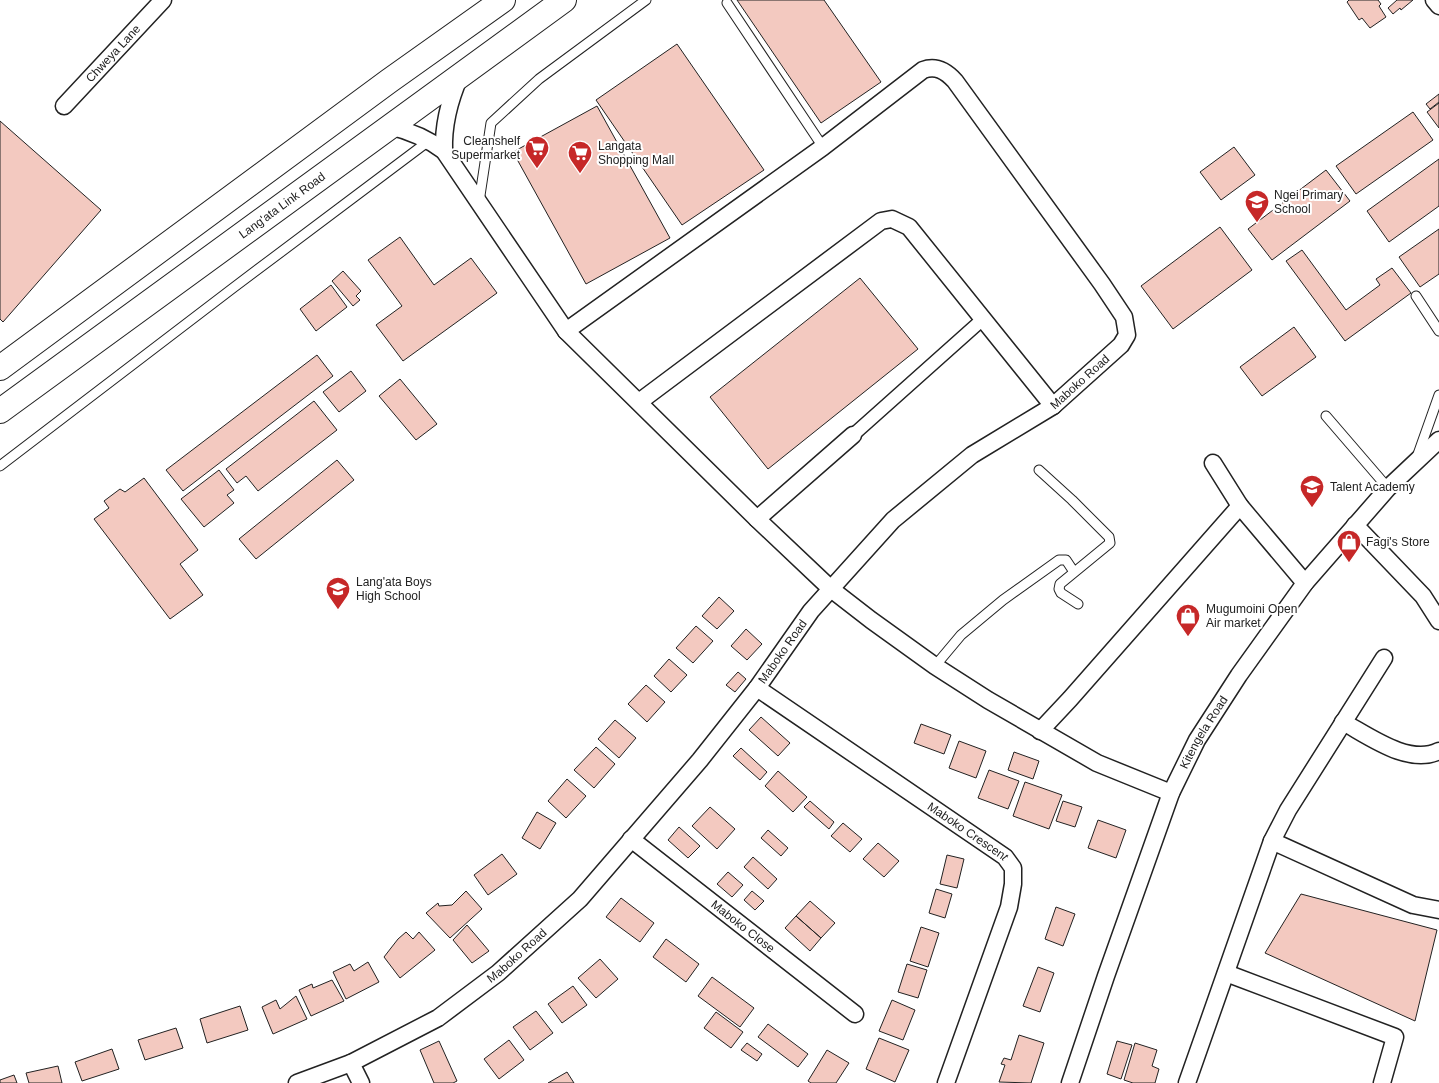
<svg xmlns="http://www.w3.org/2000/svg" width="1439" height="1083" font-family="Helvetica,sans-serif">
<style>
.building{fill:#f3c9c0;stroke:#222}
.lines{fill:none;stroke-linecap:round;stroke-linejoin:round}
.service-casing{stroke:#222;stroke-width:11}
.pedestrian-casing{stroke:#222;stroke-width:15}
.minor-casing{stroke:#222;stroke-width:19}
.secondary-casing{stroke:#222;stroke-width:26}
.service{stroke:#fff;stroke-width:9}
.pedestrian{stroke:#fff;stroke-width:12}
.minor{stroke:#fff;stroke-width:16}
.secondary{stroke:#fff;stroke-width:24}
.labels{text-anchor:middle;stroke-width:4;stroke-linejoin:round;paint-order:stroke}
.street-label{font-size:12px;fill:#222;stroke:#fff}
.poi-label{font-size:12px;fill:#222;stroke:#fff;text-anchor:start}
</style>
<rect width="100%" height="100%" fill="#fff"/>
<path class="building" d="M737,0H824L881,82L821,123Z
M1349,0H1378L1381,4L1379,6L1386,17L1370,28L1362,18L1359,20L1347,2Z
M1397,0H1413L1401,10L1400,8L1393,14L1388,8Z
M677,44L764,170L682,225L596,100Z
M1439,94V102L1430,109L1426,104Z
M1439,103V128L1427,112Z
M597,106L670,238L586,284L513,152Z
M1413,112L1433,140L1356,194L1336,166Z
M0,121L101,210L3,322L0,319Z
M1234,147L1255,175L1221,200L1200,172Z
M1439,159V206L1389,242L1367,211Z
M1326,170L1350,201L1272,260L1248,229Z
M1220,227L1252,270L1173,329L1141,286Z
M1439,229V274L1420,287L1399,257Z
M400,237L434,285L471,258L497,293L403,361L376,325L402,306L368,260Z
M1302,250L1346,310L1380,285L1376,279L1392,268L1411,293L1345,341L1286,261Z
M343,271L361,291L356,296L360,300L353,306L332,281Z
M860,278L918,349L768,469L710,397Z
M331,285L347,307L316,331L300,309Z
M1294,327L1316,357L1262,396L1240,367Z
M317,355L333,376L183,491L166,470Z
M351,371L366,391L339,412L323,392Z
M400,379L437,424L416,440L379,396Z
M314,401L337,430L258,491L246,476L237,483L226,469Z
M337,460L354,480L256,559L239,539Z
M219,470L234,490L227,495L234,503L204,527L181,499Z
M144,478L198,550L180,564L203,595L170,619L94,519L109,508L104,501L120,489L125,492Z
M719,597L734,611L717,629L702,616Z
M696,626L713,641L693,663L676,648Z
M746,629L762,644L747,660L731,646Z
M669,659L687,675L671,692L654,676Z
M738,672L746,679L735,692L726,685Z
M646,685L665,702L647,722L628,704Z
M761,717L790,743L778,756L749,730Z
M615,720L636,738L619,758L598,739Z
M921,724L951,735L944,754L914,743Z
M959,741L986,751L976,778L949,768Z
M596,747L615,764L594,788L574,770Z
M741,748L767,772L760,780L733,756Z
M1014,752L1039,761L1033,779L1008,770Z
M989,770L1019,781L1008,809L978,798Z
M778,771L807,797L793,812L765,786Z
M567,779L586,796L566,818L548,801Z
M1025,782L1062,795L1049,829L1013,816Z
M810,801L834,822L829,829L804,807Z
M1063,801L1082,807L1075,827L1056,821Z
M710,807L735,829L717,849L692,826Z
M537,812L556,823L540,849L522,838Z
M1098,820L1126,830L1116,858L1088,848Z
M843,823L862,839L850,852L831,836Z
M679,827L700,846L688,858L668,840Z
M768,830L788,848L781,856L761,838Z
M878,843L899,861L884,877L863,859Z
M502,854L517,874L488,895L474,875Z
M947,855L964,859L957,888L940,884Z
M753,857L777,879L768,889L744,867Z
M728,872L743,885L732,897L717,884Z
M936,889L952,894L945,918L929,913Z
M466,891L482,909L450,938L426,913L438,903L439,906L452,905Z
M752,891L764,901L755,910L744,900Z
M1301,894L1437,930L1415,1021L1265,953Z
M621,898L654,923L640,942L606,917Z
M810,901L835,923L821,938L796,916Z
M1056,907L1075,914L1063,946L1045,939Z
M796,916L821,938L810,951L785,928Z
M467,925L489,951L472,963L453,940Z
M921,927L939,933L928,967L910,961Z
M406,932L413,939L419,932L435,950L400,978L384,957L398,939Z
M666,939L699,964L686,982L653,957Z
M600,959L618,979L596,998L578,978Z
M368,962L379,982L346,999L333,972L350,964L354,971Z
M907,964L927,970L918,998L898,992Z
M1038,967L1054,973L1040,1012L1023,1006Z
M712,977L754,1008L740,1027L698,996Z
M332,980L344,1001L311,1016L299,990L312,984L313,988Z
M573,986L587,1005L562,1023L548,1004Z
M296,996L307,1019L273,1034L262,1007L276,1000L280,1009Z
M892,1000L915,1010L903,1040L879,1031Z
M240,1006L248,1030L207,1043L200,1019Z
M536,1011L553,1033L530,1050L513,1027Z
M716,1012L743,1032L731,1048L704,1028Z
M768,1024L808,1054L798,1067L758,1037Z
M176,1028L183,1048L145,1060L138,1040Z
M1019,1035L1044,1043L1031,1083L999,1082L1005,1065L1001,1064L1004,1058L1011,1060Z
M879,1038L909,1050L895,1082L866,1069Z
M509,1040L524,1060L499,1079L484,1059Z
M439,1041L457,1081L453,1083H434L420,1050Z
M1117,1041L1132,1045L1121,1079L1107,1074Z
M747,1043L762,1054L757,1061L741,1050Z
M1135,1043L1157,1050L1152,1066L1159,1069L1155,1083H1133L1124,1080Z
M112,1049L119,1069L82,1081L75,1062Z
M827,1050L849,1063L836,1083H811L808,1081Z
M58,1066L62,1083H29L26,1073Z
M567,1072L574,1083H548Z
M14,1075L17,1083H0V1080Z"/>
<g class="lines">
<defs>
<path id="service" d="M727,3L823,147
M479,202L491,123L539,79L646,0
M1416,296L1439,331
M1326,416L1388,488
M1417,457L1439,395
M0,466L233,288L430,140
M1039,470L1072,500L1109,537L1110,543L1060,584L1059,589L1061,593L1078,604
M935,666L961,635L1003,600L1059,560H1066L1074,572"/>
<path id="pedestrian" d="M853,435L983,319"/>
<g id="minor">
<path d="M1434,0L1439,6"/>
<path id="s1" d="M64,106L163,0"/>
<path d="M389,126C410,131 427,138 444,151L566,331L757,519L831,589L871,620L935,666L988,700L1097,763L1171,793"/>
<path d="M444,151C443,124 449,101 460,76"/>
<path d="M639,402L881,221L892,219L909,227L1053,406"/>
<path d="M1213,463L1240,506L1305,583"/>
<path d="M757,519L853,435"/>
<path d="M1355,525L1423,596L1439,621"/>
<path id="s2" d="M757,688L1005,857L1013,868V884L1009,907L946,1083"/>
<path d="M1343,722C1369,736 1409,766 1439,751"/>
<path d="M1040,731L1070,699L1240,506"/>
<path id="s3" d="M631,839L855,1014"/>
<path d="M1272,841L1413,905L1439,910"/>
<path d="M1226,973L1395,1037L1382,1083"/>
<path d="M351,1063L361,1083"/>
<path id="s4" d="M297,1083L351,1063L438,1018L498,973L580,899L700,760L757,688L811,611L893,520L972,455L1053,406L1121,345L1127,335L1124,317L1102,284L955,81C946,71 936,65 923,70L823,147L566,331"/>
<path id="s5" d="M1070,1083L1106,976L1171,793L1197,740L1239,675L1305,583L1388,488L1439,440"/>
<path d="M1187,1083L1272,841L1288,810L1384,658"/>
</g>
<g id="secondary">
<path d="M0,368L389,81L503,0"/>
<path id="s6" d="M0,411L564,0"/>
</g>
</defs>
<use href="#service" class="service-casing"/>
<use href="#pedestrian" class="pedestrian-casing"/>
<use href="#minor" class="minor-casing"/>
<use href="#secondary" class="secondary-casing"/>
<use href="#service" class="service"/>
<use href="#pedestrian" class="pedestrian"/>
<use href="#minor" class="minor"/>
<use href="#secondary" class="secondary"/>
</g>
<defs>
<symbol id="supermarket-pin" viewBox="-11 -11 22 30"><path d="M0 17L-7.5 6A9.5 9.5 0 1 1 7.5 6Z" fill="#c62828" stroke="#fff"/><path d="M-6-5.5h2.5l.6 2H6L4.5 2H-2.5L-4.4-4H-6ZM-1.5 3.2a1.3 1.3 0 1 0 .1 0ZM3 3.2a1.3 1.3 0 1 0 .1 0Z" fill="#fff"/></symbol>
<symbol id="school-pin" viewBox="-11 -11 22 30"><path d="M0 17L-7.5 6A9.5 9.5 0 1 1 7.5 6Z" fill="#c62828" stroke="#fff"/><path d="M0-5L7-2L0 1L-7-2ZM-4 1L0 2.5L4 1V4Q0 6-4 4Z" fill="#fff"/></symbol>
<symbol id="shop-pin" viewBox="-11 -11 22 30"><path d="M0 17L-7.5 6A9.5 9.5 0 1 1 7.5 6Z" fill="#c62828" stroke="#fff"/><path d="M-5-2.5h2.3a2.7 3.5 0 0 1 5.4 0H5L5.5 6h-11ZM-1.5-2.5h3a1.5 2.3 0 0 0-3 0Z" fill="#fff"/></symbol>
</defs>
<g fill-rule="evenodd">
<use href="#supermarket-pin" x="523" y="134" width="28" height="38"/>
<use href="#supermarket-pin" x="566" y="139" width="28" height="38"/>
<use href="#school-pin" x="1243" y="188" width="28" height="38"/>
<use href="#school-pin" x="1298" y="473" width="28" height="38"/>
<use href="#shop-pin" x="1335" y="528" width="28" height="38"/>
<use href="#school-pin" x="324" y="575" width="28" height="38"/>
<use href="#shop-pin" x="1174" y="602" width="28" height="38"/>
</g>
<g class="labels">
<g class="street-label">
<text dy="4" stroke="none"><textPath href="#s1" startOffset="72">Chweya Lane</textPath></text>
<text dy="4" stroke="none"><textPath href="#s6" startOffset="349">Lang'ata Link Road</textPath></text>
<text dy="4" stroke="none"><textPath href="#s4" startOffset="1066">Maboko Road</textPath></text>
<text dy="4" stroke="none"><textPath href="#s4" startOffset="661">Maboko Road</textPath></text>
<text dy="4" stroke="none"><textPath href="#s5" startOffset="376">Kitengela Road</textPath></text>
<text dy="4" stroke="none"><textPath href="#s2" startOffset="255">Maboko Crescent</textPath></text>
<text dy="4" stroke="none"><textPath href="#s3" startOffset="142">Maboko Close</textPath></text>
<text dy="4" stroke="none"><textPath href="#s4" startOffset="256">Maboko Road</textPath></text>
</g>
<g class="poi-label">
<text x="520" y="145" text-anchor="end">Cleanshelf<tspan x="520" dy="14">Supermarket</tspan></text>
<text x="598" y="150">Langata<tspan x="598" dy="14">Shopping Mall</tspan></text>
<text x="1274" y="199">Ngei Primary<tspan x="1274" dy="14">School</tspan></text>
<text x="1330" y="491">Talent Academy</text>
<text x="1366" y="546">Fagi's Store</text>
<text x="356" y="586">Lang'ata Boys<tspan x="356" dy="14">High School</tspan></text>
<text x="1206" y="613">Mugumoini Open<tspan x="1206" dy="14">Air market</tspan></text>
</g>
</g>
</svg>
